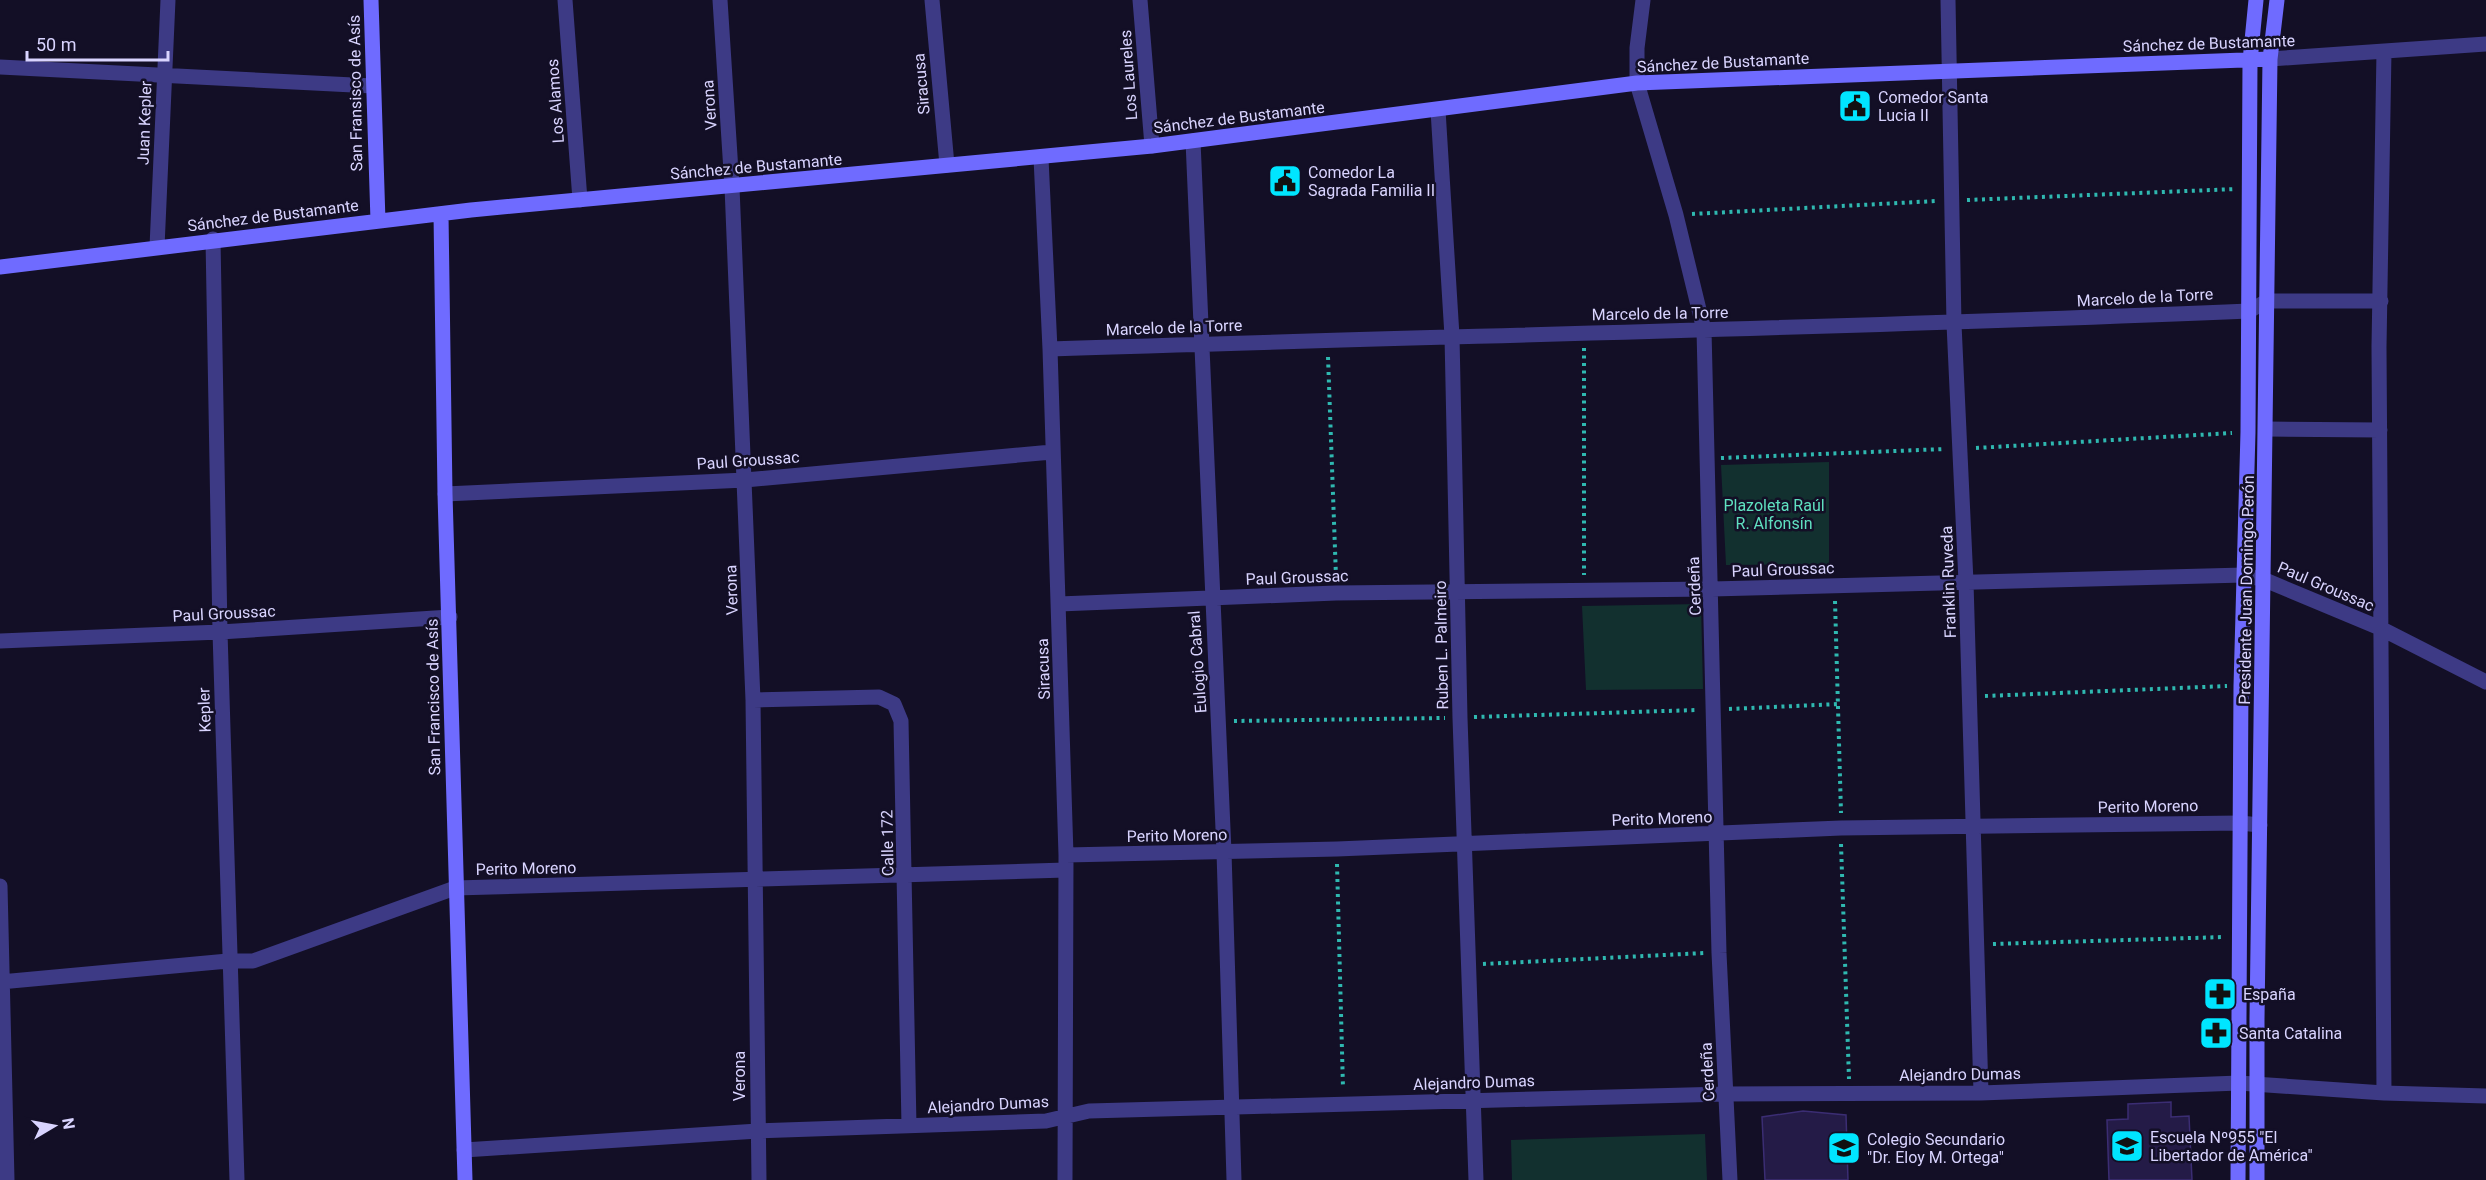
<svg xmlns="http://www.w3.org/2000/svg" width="2486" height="1180" font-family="Roboto,sans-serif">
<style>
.green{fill:#12302f}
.building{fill:#241b47;stroke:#3b2d73;stroke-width:1.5}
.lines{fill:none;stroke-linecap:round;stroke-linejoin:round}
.path{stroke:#2fb8b0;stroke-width:4;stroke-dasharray:3 4.5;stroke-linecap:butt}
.street{stroke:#3d3a85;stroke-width:15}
.secondary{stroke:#6f6bff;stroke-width:15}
.labels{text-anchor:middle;stroke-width:5;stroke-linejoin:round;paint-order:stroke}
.street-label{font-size:16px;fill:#d9d4ff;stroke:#130f26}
.poi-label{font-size:16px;fill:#d9d4ff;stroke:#130f26;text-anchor:start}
.park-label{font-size:16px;fill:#5fe0c0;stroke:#130f26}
</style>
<rect width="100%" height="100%" fill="#130f26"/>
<path class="green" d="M1829,462V564L1726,565L1721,465Z
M1701,604L1703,689L1586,690L1582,606Z
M1705,1134L1707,1180H1512L1511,1140Z"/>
<path class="building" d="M2171,1102V1117L2189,1116L2192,1180H2109L2107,1120L2128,1119V1104Z
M1803,1111L1846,1115L1848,1180H1765L1762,1117Z"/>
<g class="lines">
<path class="path" d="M1967,200L2236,189
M1692,214L1936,201
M1584,348V575
M1328,357L1336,577
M1976,448L2232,433
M1721,458L1945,449
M1835,601L1841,813
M1985,696L2227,686
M1729,709L1839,704
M1474,717L1697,710
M1234,721L1445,718
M1841,844L1849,1079
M1337,864L1343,1088
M1993,944L2225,937
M1483,964L1704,953"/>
<path class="street" d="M565,0L580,200
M720,0L732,187L753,700L759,1180
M932,0L947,165
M1140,0L1152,146
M1643,0L1637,48V83L1676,215L1704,330L1719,953L1730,1180
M1948,0L1954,324L1966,582L1981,1093
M2384,51L2379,347L2384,1093
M2270,59L2486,44
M0,67L373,86
M1438,110L1452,336L1460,718L1476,1180
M1193,141L1224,852L1234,1180
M1041,158L1050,349L1066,855L1065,1180
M213,239L220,632L237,1180
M157,247L168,0
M1050,349C1450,336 1849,328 2249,311L2267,301H2381
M2266,429L2380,430
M445,494L745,480L1052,452
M1059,604L1336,593L1712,589L2244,575L2265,580L2380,628L2486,682
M0,641L220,632L450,617
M753,700L879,697L894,704L901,721L909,1126
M1066,855L1337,849L1841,828L2240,823L2260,825
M0,886L7,1180
M0,982L228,961H253L455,888L1066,870
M464,1150L758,1131L1046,1121L1089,1111L1725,1094L1981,1093L2239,1083L2384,1093L2486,1096"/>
<path class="secondary" d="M371,0L378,221
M441,214L445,494L465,1180
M0,267L471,210L1152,146L1637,83L2270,59
M2238,1180L2241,686L2248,432L2250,61L2256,0
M2257,1180V1019L2270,59L2277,0"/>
</g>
<defs>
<symbol id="civic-square" viewBox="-11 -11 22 22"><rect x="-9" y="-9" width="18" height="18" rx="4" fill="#00e5ff" stroke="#130f26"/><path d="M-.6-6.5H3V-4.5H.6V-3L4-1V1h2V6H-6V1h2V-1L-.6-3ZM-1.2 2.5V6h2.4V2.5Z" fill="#111"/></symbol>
<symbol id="pharmacy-square" viewBox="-11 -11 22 22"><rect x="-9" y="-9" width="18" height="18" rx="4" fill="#00e5ff" stroke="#130f26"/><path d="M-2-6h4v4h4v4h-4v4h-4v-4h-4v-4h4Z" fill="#111"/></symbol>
<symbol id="school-square" viewBox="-11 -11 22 22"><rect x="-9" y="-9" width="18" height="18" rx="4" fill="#00e5ff" stroke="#130f26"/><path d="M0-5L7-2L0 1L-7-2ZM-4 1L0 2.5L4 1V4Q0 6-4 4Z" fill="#111"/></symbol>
</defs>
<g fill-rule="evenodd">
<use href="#civic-square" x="1836" y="87" width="38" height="38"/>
<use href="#civic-square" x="1266" y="162" width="38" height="38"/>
<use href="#pharmacy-square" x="2201" y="975" width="38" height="38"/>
<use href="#pharmacy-square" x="2197" y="1014" width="38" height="38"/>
<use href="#school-square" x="2108" y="1127" width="38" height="38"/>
<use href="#school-square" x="1825" y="1129" width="38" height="38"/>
</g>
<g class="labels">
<g class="street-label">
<text transform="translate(2209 43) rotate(-2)" y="6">Sánchez de Bustamante</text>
<text transform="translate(1723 62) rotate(-3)" y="6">Sánchez de Bustamante</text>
<text transform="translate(1128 75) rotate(-94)" y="6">Los Laureles</text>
<text transform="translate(921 84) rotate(-95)" y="6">Siracusa</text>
<text transform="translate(355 93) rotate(-91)" y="6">San Fransisco de Asís</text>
<text transform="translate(555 101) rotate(-94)" y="6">Los Alamos</text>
<text transform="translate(709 105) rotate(-94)" y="6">Verona</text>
<text transform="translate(1239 117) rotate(-7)" y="6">Sánchez de Bustamante</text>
<text transform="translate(144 123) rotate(-88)" y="6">Juan Kepler</text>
<text transform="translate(756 166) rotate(-5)" y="6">Sánchez de Bustamante</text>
<text transform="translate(273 215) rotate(-7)" y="6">Sánchez de Bustamante</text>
<text transform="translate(2145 297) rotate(-3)" y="6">Marcelo de la Torre</text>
<text transform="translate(1660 313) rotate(-1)" y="6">Marcelo de la Torre</text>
<text transform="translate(1174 327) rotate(-2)" y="6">Marcelo de la Torre</text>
<text transform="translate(748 460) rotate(-4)" y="6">Paul Groussac</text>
<text transform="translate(1783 569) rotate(-2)" y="6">Paul Groussac</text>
<text transform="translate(1297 577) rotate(-2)" y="6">Paul Groussac</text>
<text transform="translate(1948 582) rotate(-92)" y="6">Franklin Ruveda</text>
<text transform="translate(1694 586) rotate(-92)" y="6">Cerdeña</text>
<text transform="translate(2326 586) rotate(23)" y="6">Paul Groussac</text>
<text transform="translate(731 590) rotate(-92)" y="6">Verona</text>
<text transform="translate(2246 590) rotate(-89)" y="6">Presidente Juan Domingo Perón</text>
<text transform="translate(224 613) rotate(-3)" y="6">Paul Groussac</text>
<text transform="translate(1441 645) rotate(-91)" y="6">Ruben L. Palmeiro</text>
<text transform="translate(1197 662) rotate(-94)" y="6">Eulogio Cabral</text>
<text transform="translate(1043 669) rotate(-92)" y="6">Siracusa</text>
<text transform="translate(433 697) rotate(-91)" y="6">San Francisco de Asís</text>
<text transform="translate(204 710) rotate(-92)" y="6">Kepler</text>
<text transform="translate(2148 806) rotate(-1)" y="6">Perito Moreno</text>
<text transform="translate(1662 818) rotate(-2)" y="6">Perito Moreno</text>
<text transform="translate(1177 835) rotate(-1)" y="6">Perito Moreno</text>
<text transform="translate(887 843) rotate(-91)" y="6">Calle 172</text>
<text transform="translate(526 868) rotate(-1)" y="6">Perito Moreno</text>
<text transform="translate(1707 1072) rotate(-93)" y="6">Cerdeña</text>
<text transform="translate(1960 1074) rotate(-1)" y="6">Alejandro Dumas</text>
<text transform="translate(739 1076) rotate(-90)" y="6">Verona</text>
<text transform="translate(1474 1082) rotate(-2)" y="6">Alejandro Dumas</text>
<text transform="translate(988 1104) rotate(-3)" y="6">Alejandro Dumas</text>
</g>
<g class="poi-label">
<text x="1878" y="103">Comedor Santa<tspan x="1878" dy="18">Lucia II</tspan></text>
<text x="1308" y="178">Comedor La<tspan x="1308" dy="18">Sagrada Familia II</tspan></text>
<text x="2243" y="1000">España</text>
<text x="2239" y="1039">Santa Catalina</text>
<text x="2150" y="1143">Escuela Nº955 "El<tspan x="2150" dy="18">Libertador de América"</tspan></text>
<text x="1867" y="1145">Colegio Secundario<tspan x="1867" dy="18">"Dr. Eloy M. Ortega"</tspan></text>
</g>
<g class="park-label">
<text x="1774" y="511">Plazoleta Raúl<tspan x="1774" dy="18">R. Alfonsín</tspan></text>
</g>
</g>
<g transform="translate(54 1126) rotate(80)" stroke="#130f26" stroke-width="4.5" paint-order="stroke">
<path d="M0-4.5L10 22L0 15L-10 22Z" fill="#d9d4ff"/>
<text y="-9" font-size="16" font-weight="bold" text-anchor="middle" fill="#d9d4ff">N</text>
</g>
<path d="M27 51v9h141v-9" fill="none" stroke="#d9d4ff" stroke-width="3"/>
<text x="36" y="51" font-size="18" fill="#d9d4ff" stroke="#130f26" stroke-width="4.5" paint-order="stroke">50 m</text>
</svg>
